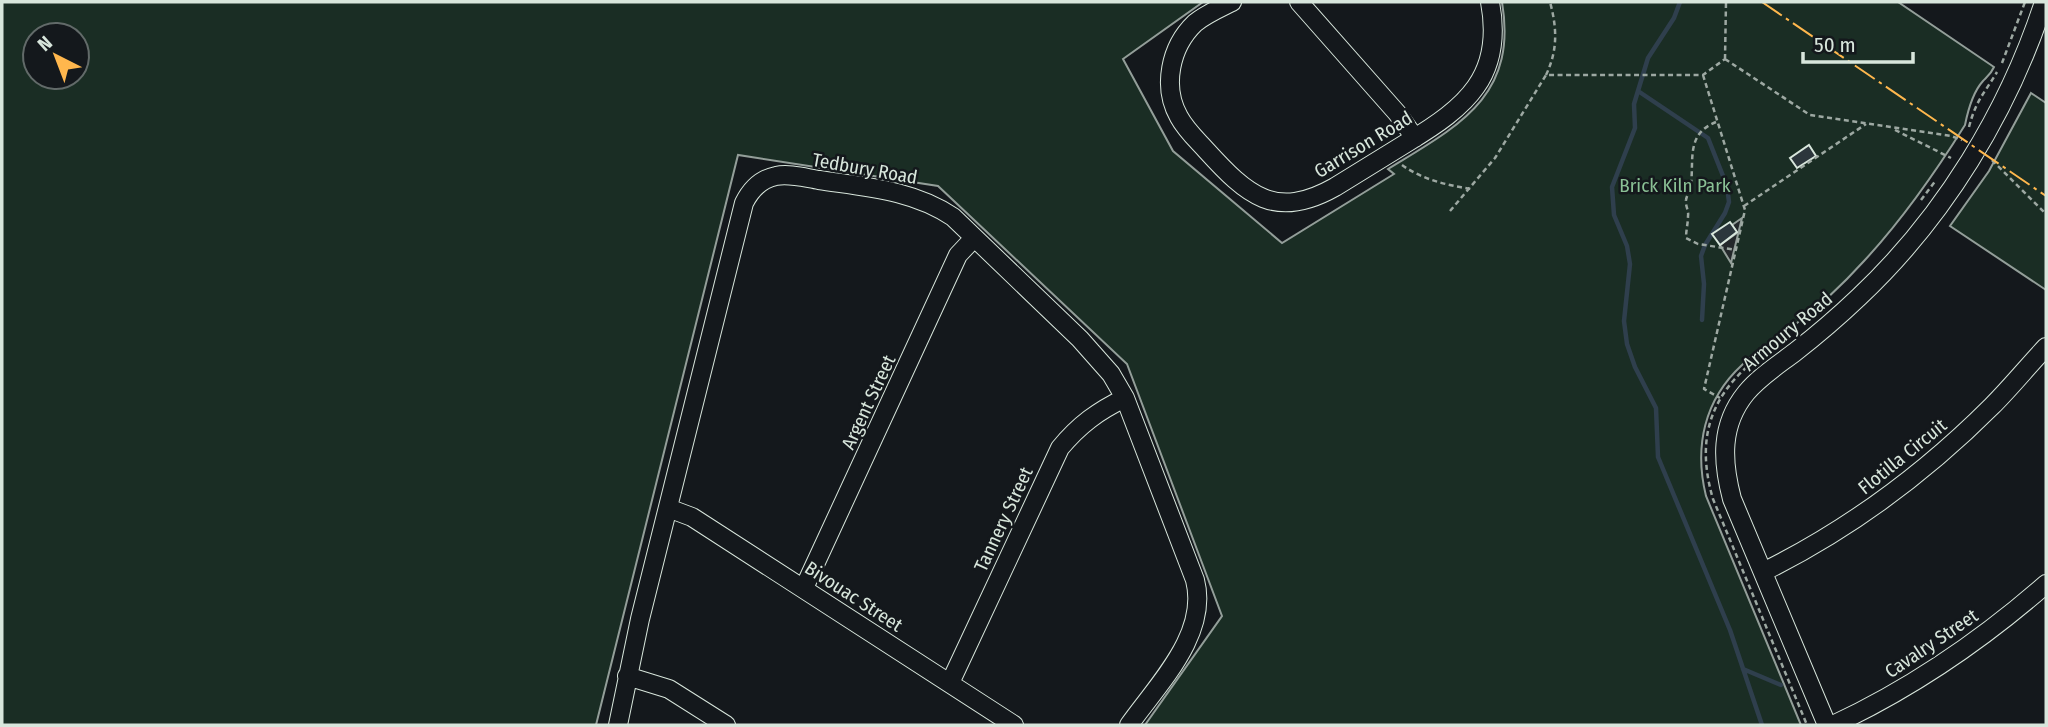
<svg xmlns="http://www.w3.org/2000/svg" width="2048" height="727" font-family="'Fira Sans Condensed',sans-serif">
<style>
.green{fill:#1a2d24;stroke:#939e99;stroke-width:2;fill-rule:evenodd}
.parking{fill:#24282b;stroke:#939e99;stroke-width:2}
.lines{fill:none;stroke-linecap:round;stroke-linejoin:round}
.stream{stroke:#2f3f4d;stroke-width:4.5}
.building{fill:#2c363c;stroke:#d8e6dc;stroke-width:2}
.minor-casing{stroke:#d8e6dc;stroke-width:20}
.path{stroke:#9da8a2;stroke-width:2.5;stroke-dasharray:5 3.5;stroke-linecap:butt}
.minor{stroke:#14181c;stroke-width:18}
.power{stroke:#ffb74d;stroke-width:2;stroke-dasharray:24 5 3.5 5;stroke-linecap:butt}
.labels{text-anchor:middle;stroke-width:5;stroke-linejoin:round;paint-order:stroke}
.street-label{font-size:19px;fill:#d8e6dc;stroke:#14181c}
.park-label{font-size:19px;fill:#8ac095;stroke:#14181c}
</style>
<rect width="100%" height="100%" fill="#14181c"/>
<path class="green" d="M2,2H1203L1123,59L1173,151L1282,243L1394,174L1388,169C1458,126 1518,97 1502,2H1898L1994,67C1991,74 1988,76 1983,81C1973,92 1968,110 1965,125C1935,173 1903,219 1864,261C1844,283 1821,305 1797,323C1779,337 1759,349 1742,365C1704,400 1694,447 1706,496L1801,725H1145L1222,616L1127,364L938,186L738,155L596,725H2ZM35,35H77V77H35Z
M2031,93L2046,103V290L1950,226L1989,171Z"/>
<path class="parking" d="M1742,218L1731,263L1720,245L1737,233L1732,225Z"/>
<g class="lines">
<path class="stream" d="M1680,2L1674,18L1648,58L1634,104L1635,128L1612,187L1614,215L1627,246L1630,264L1624,321L1627,344L1635,367L1656,408L1658,457L1730,630L1762,725
M1638,91L1708,138L1727,186L1729,202L1725,213L1705,245L1701,256L1704,284L1702,320
M1743,669L1781,685"/>
</g>
<path class="building" d="M1809,145L1816,156L1797,168L1790,158Z
M1730,222L1737,232L1720,245L1712,234Z"/>
<g class="lines">
<defs>
<path id="minor" d="M1232,2C1220,8 1206,14 1195,23C1170,47 1162,87 1179,117C1186,130 1197,140 1206,150C1247,195 1275,221 1335,187C1359,172 1384,157 1408,142C1466,107 1504,76 1490,2
M1299,2L1397,113L1415,138
M668,508L692,517L1014,725
M1763,572C1848,530 1925,473 1992,406C2011,387 2028,366 2046,347
M804,588L958,255L974,238
M627,676L669,689L726,725
M950,683L1060,448C1079,425 1098,411 1125,398
M618,725L640,619L744,203C751,189 761,179 776,176C789,173 806,178 819,180C866,187 913,190 953,217L1080,339L1111,374L1125,398L1195,580C1209,634 1158,684 1129,725
M1827,725L1732,499C1722,461 1720,425 1746,393C1759,377 1778,365 1795,352C1817,335 1839,316 1859,297C1944,217 2008,112 2044,2
M1833,725C1910,689 1982,640 2046,584"/>
</defs>
<use href="#minor" class="minor-casing"/>
<path class="path" d="M1725,59L1810,115L1951,136L1962,140
M1725,59L1726,2
M2002,63L2025,2
M1546,75C1558,50 1557,28 1550,2
M1703,75L1745,210L1704,389L1720,398
M1716,122C1686,134 1694,159 1691,184C1691,190 1687,194 1686,200C1685,205 1689,211 1688,216C1688,224 1686,230 1686,238L1698,244L1737,250
M1969,127C1976,100 1984,94 1997,72
M1895,130L1951,158
M1992,160L2046,214
M1402,165C1423,180 1447,185 1471,189
M1921,200L1936,180
M1744,206L1866,124
M1450,211L1495,158L1546,75H1703L1725,59
M1767,351C1713,389 1694,434 1713,499L1807,725"/>
<use href="#minor" class="minor"/>
<path class="power" d="M1762,2L2046,196"/>
</g>
<g class="labels">
<g class="street-label">
<text transform="translate(1363 144) rotate(-31)" y="7">Garrison Road</text>
<text transform="translate(865 168) rotate(10)" y="7">Tedbury Road</text>
<text transform="translate(1787 331) rotate(-40)" y="7">Armoury Road</text>
<text transform="translate(868 402) rotate(-65)" y="7">Argent Street</text>
<text transform="translate(1902 456) rotate(-39)" y="7">Flotilla Circuit</text>
<text transform="translate(1003 519) rotate(-65)" y="7">Tannery Street</text>
<text transform="translate(854 596) rotate(33)" y="7">Bivouac Street</text>
<text transform="translate(1931 643) rotate(-34)" y="7">Cavalry Street</text>
</g>
<g class="park-label">
<text x="1675" y="192">Brick Kiln Park</text>
</g>
</g>
<rect width="2048" height="727" fill="none" stroke="#d8e6dc" stroke-width="7"/>
<g transform="translate(56 56) rotate(318)"><circle r="33" fill="#14181c" stroke="#626a69" stroke-width="2"/>
<path d="M0-5L12 26L0 18L-12 26Z" fill="#ffb74d"/>
<text y="-10" font-size="19" font-weight="bold" text-anchor="middle" fill="#d8e6dc">N</text>
</g>
<path d="M1803 52v10h110v-10" fill="none" stroke="#d8e6dc" stroke-width="3.5"/>
<text x="1814" y="52" font-size="21" fill="#d8e6dc" stroke="#14181c" stroke-width="5" paint-order="stroke">50 m</text>
</svg>
